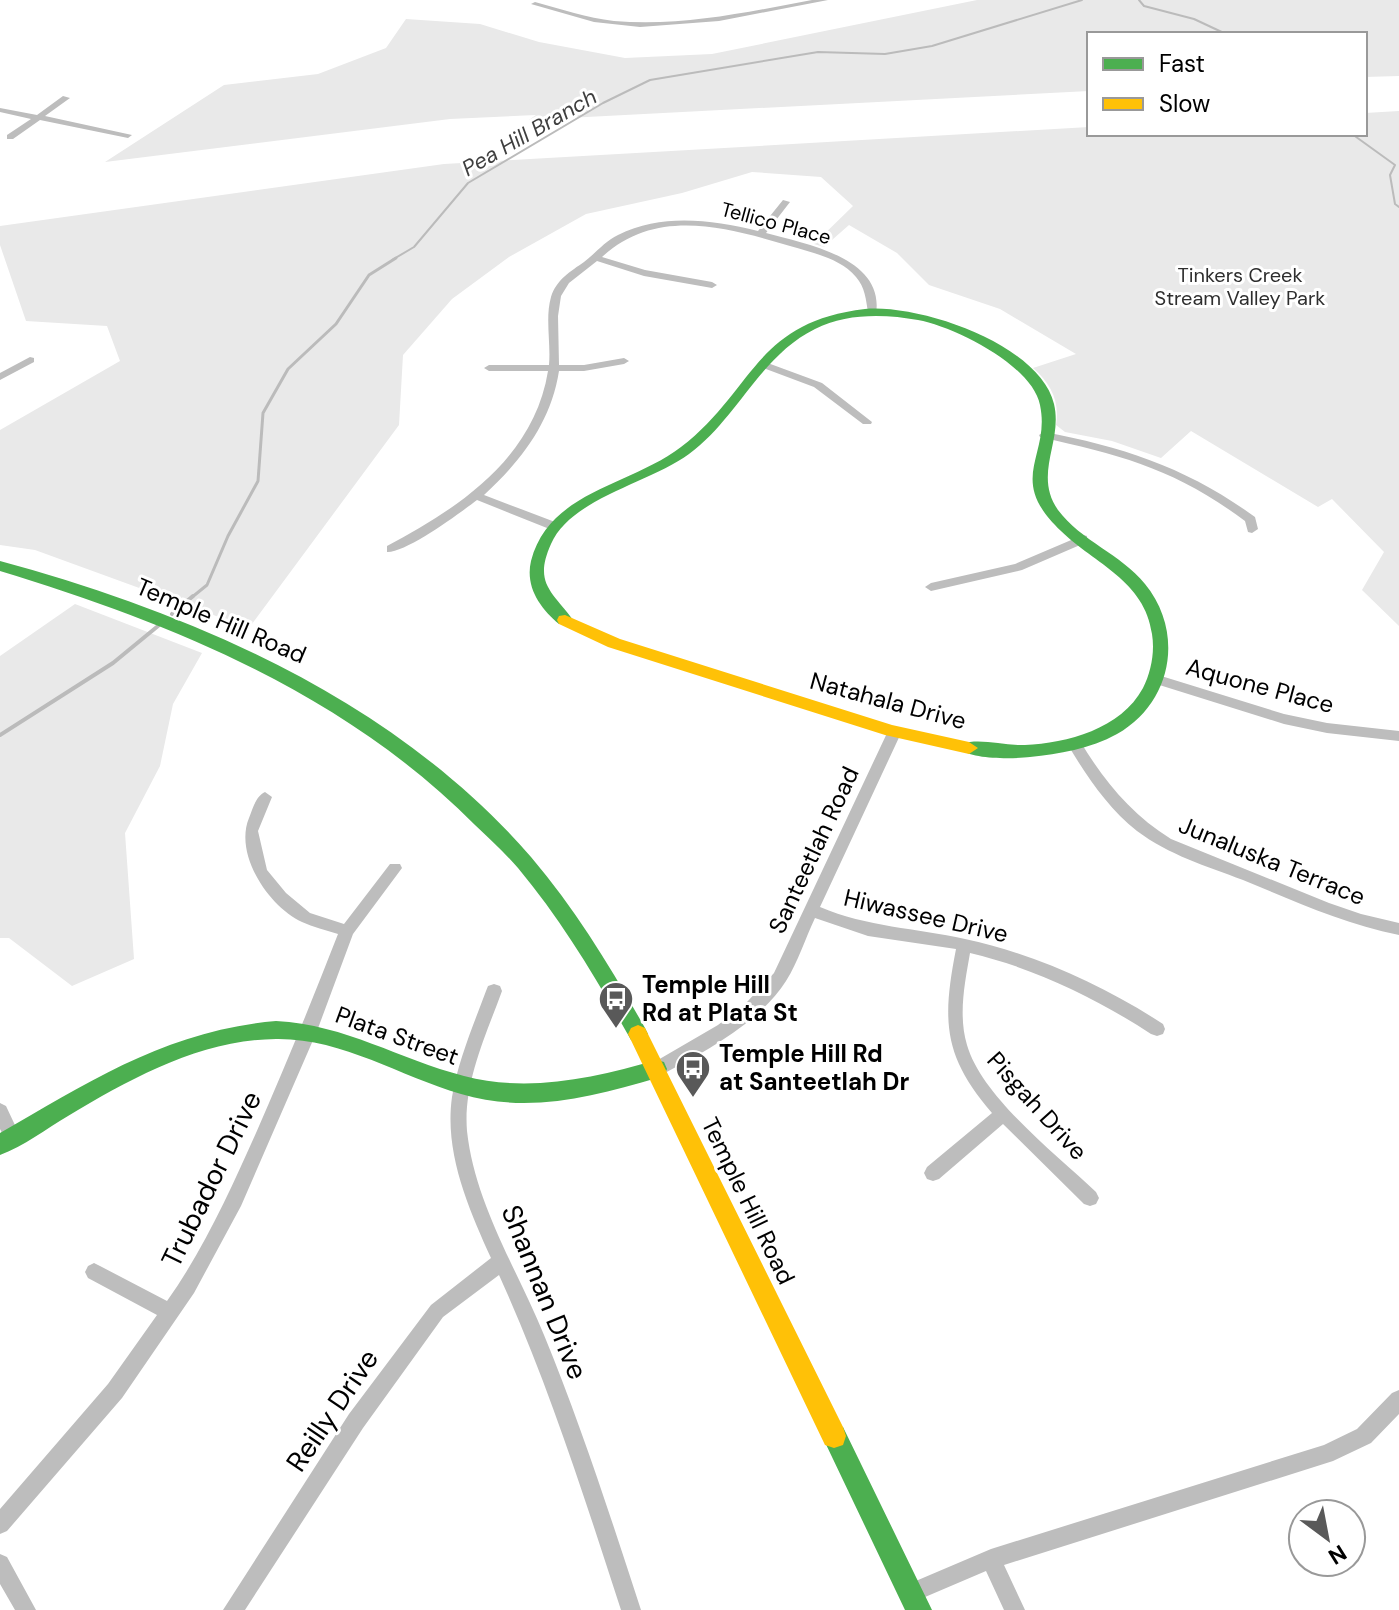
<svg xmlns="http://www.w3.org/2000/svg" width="1399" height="1610" font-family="'DM Sans',sans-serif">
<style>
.green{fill:#e9e9e9}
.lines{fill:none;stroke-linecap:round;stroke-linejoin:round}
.stream-far2{stroke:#bbb;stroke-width:2}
.stream-far1{stroke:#bbb;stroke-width:3}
.stream{stroke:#bbb;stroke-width:4}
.street{fill:#bdbdbd;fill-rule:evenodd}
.fast{fill:#4caf50;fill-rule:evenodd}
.slow{fill:#ffc107;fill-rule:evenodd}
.labels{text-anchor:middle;stroke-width:6;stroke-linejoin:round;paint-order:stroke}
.far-street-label{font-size:20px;fill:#000;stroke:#fff}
.far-park-label{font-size:20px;fill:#2e2e2e;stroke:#fff}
.far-water-label{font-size:22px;font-style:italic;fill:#3f3f3f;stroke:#fff}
.street-label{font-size:24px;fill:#000;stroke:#fff}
.poi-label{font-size:24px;font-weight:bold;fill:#000;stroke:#fff;text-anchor:start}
.near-street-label{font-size:28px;fill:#000;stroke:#fff}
</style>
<rect width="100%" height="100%" fill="#fff"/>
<path class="green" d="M977,0H1399V76L1365,77V34H1089V91L529,120L536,115L450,119L105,162L224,85L318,74L386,48L406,19L480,24L539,42L625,58L712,54Z
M1399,111V626L1362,590L1384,552L1332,499L1318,507L1191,431L1161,458L1112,441L1065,432L1056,425C1060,401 1051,384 1033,368L1076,354L1000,309L929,285L897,253L849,225L824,247L814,244L853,206L821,177L752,172L682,193L586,214L509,257L452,299L403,355L399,425L249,628L35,550L0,545V430L120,361L107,326L26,321L0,245V226L444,164L1089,127V134H1365V113Z
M75,604L202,653L173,704L160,766L125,833L134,959L72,986L9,938H0V656Z"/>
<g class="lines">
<path class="stream-far2" d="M1139,0L1144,6L1194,19L1226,34
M1352,134L1395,165L1390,175L1395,204L1399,207
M392,260L414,247L468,183L603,103L650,80L818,52L885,54L932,46L1082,0"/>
<path class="stream-far1" d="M191,598L207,585L228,536L258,481L263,413L288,369L336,324L369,275L396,258"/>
<path class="stream" d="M172,614L193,596
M0,735L113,663L158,626"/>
<path class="street" d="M812,0H828L719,21L640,27L594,22L531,4L535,2C561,9 587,18 614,21C681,27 747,12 812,0Z
M63,96L70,98L45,116L132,135L128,138L40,120L13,139H7V135L31,119L0,112V108L37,115Z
M783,200L790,202L766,233C805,244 885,257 876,314L868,312C866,300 865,287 856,277C840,258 813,253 790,246C726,227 656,207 602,257L645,270L712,282L717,285L712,288L644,276L597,261L569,283L561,296L558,316L559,365H584L624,358L629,361L624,364L584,371H559C551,422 522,460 484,495L555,522V528H547L477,500C460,513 406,553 387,552V546C459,508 534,458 548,371H489L484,368L489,365H549C551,343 545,318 551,297C556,280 571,271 584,262C596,253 605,241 618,235C663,213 711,220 758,231Z
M30,357L34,358V362L0,380V373Z
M765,362L822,383L872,422L871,424H863L814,387L761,367V363Z
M1044,432C1125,447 1189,469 1255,517L1258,529L1252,533L1248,532L1245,521C1175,469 1124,456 1040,437L1039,435Z
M1083,535L1087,536V542L1022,570L931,591L925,587L931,583L1015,564Z
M1158,675L1284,714L1327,723L1399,731V741L1327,733L1284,724L1153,683L1152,680Z
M895,726L902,731L820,907C867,927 916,928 965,939C1035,954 1103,985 1163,1024L1165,1029L1163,1034L1157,1036L1151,1034C1096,998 1034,968 970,953C965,982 958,1015 967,1045C982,1097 1056,1154 1096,1192L1099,1198L1096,1204L1090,1206L1084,1204L1003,1124L939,1179L933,1181L927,1179L924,1173L927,1167L992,1113C943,1056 942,1021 956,949L868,936L815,918C805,939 798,962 786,981C760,1022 705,1052 663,1074L657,1076L651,1074L649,1069L651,1064L718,1025L747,1002L774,973L888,731Z
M1075,740L1080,741C1104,781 1131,814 1171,839L1329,903L1361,914L1399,923V935C1344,924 1294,901 1243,880C1206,866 1169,855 1137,831C1108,808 1087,777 1068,745Z
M265,792L272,797L258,831L267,870L286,893L310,913L344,924L390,864H400L402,868L353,934L317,1031L241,1206L194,1293L122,1398L7,1531L0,1534V1509L108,1384L157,1315L88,1278L85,1272L88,1266L94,1263L100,1266L167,1301C204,1249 230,1191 256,1133C285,1067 312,1001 338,934C326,930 313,927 302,922C268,906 234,854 249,818C253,808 256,796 265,792Z
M494,984L500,986L502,991C486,1035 463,1083 467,1131C475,1204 517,1269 544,1335C581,1425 611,1518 641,1610H621C584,1496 548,1383 499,1275L443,1317L363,1428L245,1610H223L349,1414L431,1305L491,1258C469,1209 444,1153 452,1097C458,1061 473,1026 486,991L488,986Z
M0,1103L6,1106L21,1138L19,1143L13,1146L7,1143L0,1129Z
M1399,1390V1414L1371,1443L1333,1461L1004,1565L1025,1610H1004L986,1571L911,1603L904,1600L901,1593L904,1586L991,1549L1324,1445L1357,1429L1392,1393Z
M0,1554L7,1557L36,1610H15L0,1584Z"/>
<path class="fast" d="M865,309C919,304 1040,344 1054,404C1063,442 1033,474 1058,510C1081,541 1121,554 1145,584C1185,633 1172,703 1117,734C1090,749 1059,754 1030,757C1015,759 969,760 960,748C964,743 963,742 970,742C988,740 1007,746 1025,745C1067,743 1121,729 1143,688C1151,672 1155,652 1152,634C1145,581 1095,564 1061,531C1005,478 1051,457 1040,405C1032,365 955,327 918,320C885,314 846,313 815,329C760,356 737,419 689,454C650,483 571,498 551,544C533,584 553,592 573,620L571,624H559C540,608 525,587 531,561C549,491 630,486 681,447C754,391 754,322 865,309Z
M0,561C195,614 396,701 531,857C576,910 611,968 645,1028L648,1034L645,1040L638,1043L631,1040C597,980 563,922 518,868C505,853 490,839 475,825C345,694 174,624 0,571Z
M276,1021C347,1025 398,1059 464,1076C529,1093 593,1078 657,1060L664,1062L667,1069L664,1076L657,1078C593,1097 527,1114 461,1094C399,1076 342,1038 276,1039C200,1040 132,1078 68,1116C46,1129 24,1146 0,1155V1133C90,1081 169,1030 276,1021Z
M834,1424L843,1427L932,1610H905L822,1436L825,1427Z"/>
<path class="slow" d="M565,615L620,639L892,725L969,742L978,748L969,754L885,735L608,647L559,624L557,620L559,616Z
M638,1025L645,1028L843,1427L846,1436L843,1445L834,1448L825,1445L628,1034L631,1028Z"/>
</g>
<defs>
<symbol id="bus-pin" viewBox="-11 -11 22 30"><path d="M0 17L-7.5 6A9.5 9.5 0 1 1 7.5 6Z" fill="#595959" stroke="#fff"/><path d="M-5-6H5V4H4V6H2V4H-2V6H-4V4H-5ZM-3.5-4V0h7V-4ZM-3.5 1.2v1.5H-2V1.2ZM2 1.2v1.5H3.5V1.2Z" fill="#fff"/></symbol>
</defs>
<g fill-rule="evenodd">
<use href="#bus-pin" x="596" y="979" width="40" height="54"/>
<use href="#bus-pin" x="673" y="1048" width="40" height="54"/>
</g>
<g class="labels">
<g class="far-street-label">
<text transform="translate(776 223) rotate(15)" y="7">Tellico Place</text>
</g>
<g class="far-park-label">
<text x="1240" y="282">Tinkers Creek<tspan x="1240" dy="23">Stream Valley Park</tspan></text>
</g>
<g class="far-water-label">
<text transform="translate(529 132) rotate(-30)" y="8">Pea Hill Branch</text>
</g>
<g class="street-label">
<text transform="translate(221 621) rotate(23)" y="8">Temple Hill Road</text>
<text transform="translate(1260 686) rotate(15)" y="8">Aquone Place</text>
<text transform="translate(888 701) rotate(15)" y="8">Natahala Drive</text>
<text transform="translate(814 850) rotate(-65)" y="8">Santeetlah Road</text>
<text transform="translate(1272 861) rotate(22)" y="8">Junaluska Terrace</text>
<text transform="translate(926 916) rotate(13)" y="8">Hiwassee Drive</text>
<text transform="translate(397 1036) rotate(20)" y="8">Plata Street</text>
<text transform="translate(1037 1106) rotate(48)" y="8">Pisgah Drive</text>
<text transform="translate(748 1201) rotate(64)" y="8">Temple Hill Road</text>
</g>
<g class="poi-label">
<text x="642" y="993">Temple Hill<tspan x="642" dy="28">Rd at Plata St</tspan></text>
<text x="719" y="1062">Temple Hill Rd<tspan x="719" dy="28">at Santeetlah Dr</tspan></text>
</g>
<g class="near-street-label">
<text transform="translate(211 1179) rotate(-64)" y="10">Trubador Drive</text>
<text transform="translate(545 1292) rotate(68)" y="10">Shannan Drive</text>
<text transform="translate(332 1410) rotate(-56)" y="10">Reilly Drive</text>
</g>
</g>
<rect x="1087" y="32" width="280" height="104" fill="#ffffff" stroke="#999999" stroke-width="2"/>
<rect x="1103" y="58" width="40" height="12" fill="#4caf50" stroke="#999999" stroke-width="2"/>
<text x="1159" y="72" font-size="24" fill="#000000">Fast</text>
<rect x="1103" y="98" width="40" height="12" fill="#ffc107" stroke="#999999" stroke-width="2"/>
<text x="1159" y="112" font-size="24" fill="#000000">Slow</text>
<g transform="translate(1327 1538) rotate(148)"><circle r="38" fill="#ffffff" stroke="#999999" stroke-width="2"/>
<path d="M0-6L14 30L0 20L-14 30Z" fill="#595959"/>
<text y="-12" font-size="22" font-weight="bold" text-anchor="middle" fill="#000000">N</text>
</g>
</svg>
